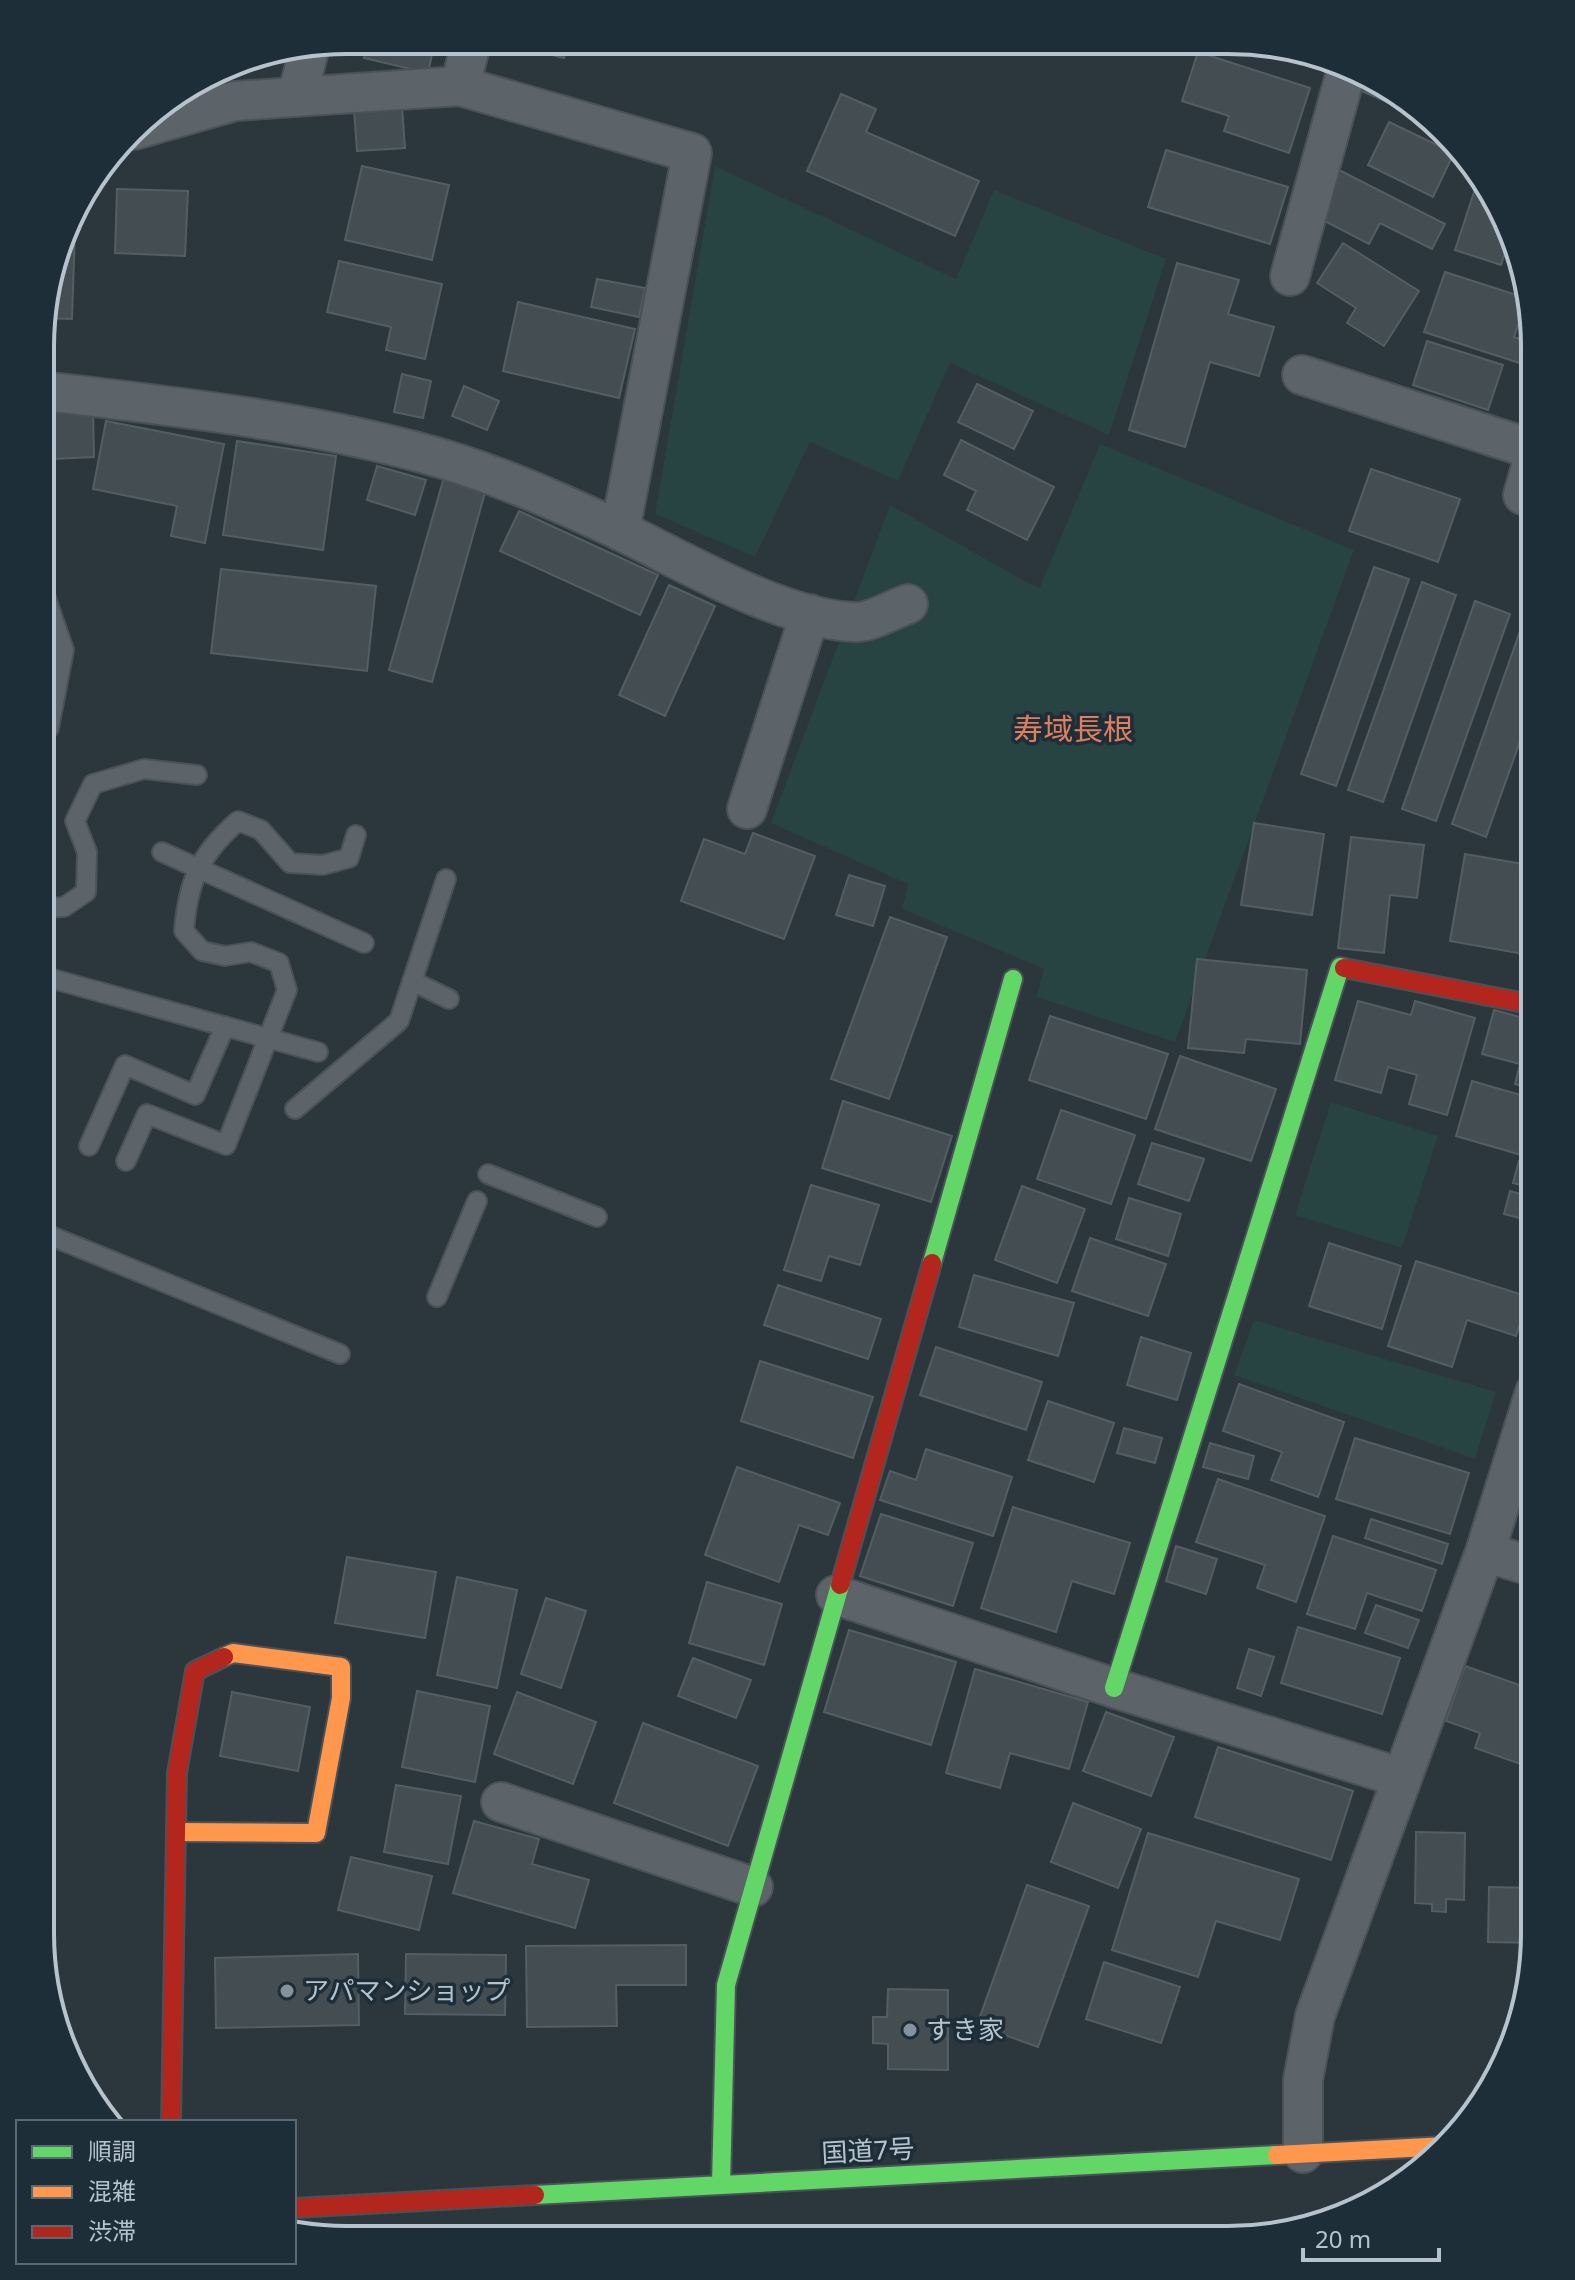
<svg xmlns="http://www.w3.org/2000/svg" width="1575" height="2280" font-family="'Noto Sans','Noto Sans JP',sans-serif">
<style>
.green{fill:#274342}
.building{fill:#444d52;stroke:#535e64;stroke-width:2}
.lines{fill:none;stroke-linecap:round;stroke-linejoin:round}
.lane-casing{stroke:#4a5257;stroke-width:22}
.street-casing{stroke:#4a5257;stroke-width:42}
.fast-casing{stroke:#4a5257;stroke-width:22}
.slow-casing{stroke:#4a5257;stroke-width:22}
.jam-casing{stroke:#4a5257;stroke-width:22}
.lane{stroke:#5c646a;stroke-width:18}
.street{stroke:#5c646a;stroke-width:38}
.fast{stroke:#63d668;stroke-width:18}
.slow{stroke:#ff974d;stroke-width:18}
.jam{stroke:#b3261e;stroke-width:18}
.poi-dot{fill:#85929b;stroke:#1d2e39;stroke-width:3}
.labels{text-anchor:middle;stroke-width:7;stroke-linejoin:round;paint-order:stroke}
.poi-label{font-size:26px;fill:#b6c3cd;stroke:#1d2e39;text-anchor:start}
.street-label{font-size:26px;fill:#b6c3cd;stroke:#1d2e39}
.quarter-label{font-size:30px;fill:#df7f5f;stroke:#1d2e39}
.rim{fill:none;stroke:#b6c3cd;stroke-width:4}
</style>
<rect width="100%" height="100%" fill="#2b363d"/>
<path class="green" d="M715,166L956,279L994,190L1166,259L1109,435L950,363L898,481L810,442L755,557L655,514Z
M1100,444L1354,550L1175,1042L1036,997L1044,969L902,909L908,884L771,823L890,505L1039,589Z
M1331,1102L1438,1136L1402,1248L1295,1215Z
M1254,1320L1496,1392L1475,1459L1234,1375Z"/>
<path class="building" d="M368,40H435L428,73L364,58Z
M510,40L569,41L564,58L509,44Z
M1198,52L1310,88L1289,153L1224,131L1229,116L1182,101Z
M1365,75L1414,103L1427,119L1359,90Z
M841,94L876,109L866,132L979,181L955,236L807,171Z
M402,106L405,148L357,151L354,110Z
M1389,122L1454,153L1433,197L1368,165Z
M1166,150L1288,187L1270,244L1148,207Z
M362,166L449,185L432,260L345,240Z
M1339,170L1445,224L1432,249L1380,223L1369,244L1315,216Z
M1478,180L1503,212L1510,238L1501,265L1455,250Z
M117,189L188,191L185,256L115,253Z
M69,229H75L72,319L43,318V307Z
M1343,243L1419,291L1384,346L1347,323L1356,308L1317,283Z
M339,261L442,284L425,359L386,350L391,327L327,312Z
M1177,263L1239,280L1228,314L1274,327L1259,376L1210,362L1185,447L1129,430Z
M1445,272L1523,297L1525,304L1514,337L1534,343L1535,368L1424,332Z
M597,279L645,288L639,317L591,307Z
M518,302L635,329L619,398L503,371Z
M1427,341L1503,365L1488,410L1413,385Z
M402,374L431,381L423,418L394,412Z
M977,384L1033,411L1014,449L958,422Z
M464,386L499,401L487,430L452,416Z
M93,409L94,457L52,459L50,411Z
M106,421L224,444L205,543L171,536L177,506L93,489Z
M961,440L1054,487L1027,540L967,510L976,491L944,475Z
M237,441L336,456L323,550L223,535Z
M377,466L426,480L415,515L367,500Z
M1371,469L1460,499L1438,562L1349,531Z
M444,477L486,489L432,682L389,670Z
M519,511L658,575L640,615L500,551Z
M1374,567L1409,579L1336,786L1301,774Z
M221,569L376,586L367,671L211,653Z
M1422,582L1456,595L1383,802L1348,790Z
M669,585L715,606L665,716L619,695Z
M1475,601L1510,614L1436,821L1402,809Z
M1525,617L1535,620V699L1486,837L1452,824Z
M1254,823L1324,834L1312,915L1241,905Z
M753,833L815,856L784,939L681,901L704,839L745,854Z
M1351,837L1424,845L1417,898L1390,895L1384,953L1338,948Z
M1465,854L1535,866V956L1450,941Z
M849,875L885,886L873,926L836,915Z
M890,917L947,937L889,1099L831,1079Z
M1197,959L1307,970L1300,1044L1246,1039L1244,1053L1188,1048Z
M1358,1001L1411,1015L1415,1001L1475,1018L1447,1115L1409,1104L1417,1075L1388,1067L1381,1093L1335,1080Z
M1494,1010L1535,1021V1090L1515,1084L1520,1064L1482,1054Z
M1050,1016L1168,1054L1146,1119L1029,1080Z
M1180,1056L1276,1089L1251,1161L1155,1129Z
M1472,1081L1535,1099V1159L1456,1136Z
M843,1101L952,1136L931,1202L822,1168Z
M1061,1110L1135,1135L1111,1204L1037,1179Z
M1152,1143L1204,1159L1189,1201L1138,1184Z
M1519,1161L1535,1165V1189L1513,1183Z
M811,1185L879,1205L860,1265L829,1256L821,1281L784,1270Z
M1022,1186L1085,1209L1057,1283L995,1260Z
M1510,1191L1535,1198V1222L1504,1214Z
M1129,1198L1181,1214L1168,1256L1116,1239Z
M1090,1238L1166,1264L1148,1316L1072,1291Z
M1329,1243L1401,1266L1382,1329L1309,1306Z
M1416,1261L1529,1297L1516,1336L1467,1320L1452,1367L1388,1346Z
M974,1275L1074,1303L1058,1356L959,1327Z
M778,1285L881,1319L868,1359L764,1325Z
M1141,1337L1191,1353L1177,1400L1127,1385Z
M936,1347L1042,1382L1026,1430L920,1395Z
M760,1361L873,1397L853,1458L741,1421Z
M1239,1384L1344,1422L1318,1497L1271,1480L1282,1452L1223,1431Z
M1048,1401L1114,1423L1094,1482L1028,1460Z
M1124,1428L1162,1438L1155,1463L1117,1453Z
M1355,1438L1469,1473L1450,1534L1336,1499Z
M1210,1443L1254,1456L1248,1479L1203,1467Z
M926,1449L1012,1477L993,1536L880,1500L890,1471L916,1480Z
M737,1467L840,1503L828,1535L799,1525L779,1582L705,1555Z
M1218,1479L1325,1516L1296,1602L1257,1588L1265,1565L1196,1542Z
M1013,1507L1130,1543L1114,1594L1072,1581L1056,1632L981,1608Z
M881,1514L973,1543L953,1606L860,1576Z
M1371,1519L1448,1544L1442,1564L1365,1538Z
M1333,1536L1436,1570L1422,1611L1367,1593L1355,1629L1307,1614Z
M1176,1546L1217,1559L1206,1594L1166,1581Z
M347,1557L436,1572L425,1638L335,1623Z
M457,1577L517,1590L497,1688L437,1675Z
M707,1582L782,1604L764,1665L689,1643Z
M546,1598L586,1611L561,1688L521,1674Z
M1376,1605L1419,1620L1408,1648L1365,1633Z
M1298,1627L1400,1658L1382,1714L1281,1683Z
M849,1630L956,1662L931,1745L824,1712Z
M1249,1649L1274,1657L1261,1696L1237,1688Z
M693,1658L751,1680L736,1718L678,1696Z
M1465,1666L1534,1690V1742L1526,1766L1475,1748L1480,1733L1446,1721Z
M975,1669L1088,1702L1069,1769L1010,1753L1000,1788L946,1773Z
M417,1691L490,1706L475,1782L402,1767Z
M232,1692L310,1707L298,1771L220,1756Z
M517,1692L596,1722L573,1784L494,1754Z
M1106,1712L1174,1737L1151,1796L1083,1771Z
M643,1723L758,1766L728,1846L614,1803Z
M1218,1747L1353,1791L1331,1860L1195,1817Z
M1534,1759V1806L1520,1801Z
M396,1785L461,1796L448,1864L384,1852Z
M1073,1803L1141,1829L1118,1888L1051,1862Z
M474,1821L539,1839L532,1864L589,1880L575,1928L453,1893Z
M1416,1832L1465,1833L1464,1900L1446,1899V1912L1432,1911V1904L1415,1903Z
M1148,1833L1299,1879L1280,1940L1216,1921L1198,1977L1112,1950Z
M351,1857L432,1876L419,1930L338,1910Z
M1027,1885L1089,1906L1038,2047L977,2025Z
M1489,1887L1534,1888V1943L1488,1942Z
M686,1945V1985H616L617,2026L527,2027L526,1946Z
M358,1954L359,2025L216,2028L215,1958Z
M406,1954L506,1955L505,2015L405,2014Z
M1104,1962L1180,1987L1161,2043L1086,2019Z
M888,1989L948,1990V2070L888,2069V2044L873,2043V2017H887Z"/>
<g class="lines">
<defs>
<path id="lane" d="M42,587L64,650L49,728
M162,852L364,943
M42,908L64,907L86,892L87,852L75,821L93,784L144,769L197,775
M42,976L318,1052
M412,981L449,999
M295,1109L399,1021L446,879
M89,1146L125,1065L195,1095L225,1026
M126,1161L147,1114L226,1145L287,990L279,963L251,952L225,956L202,951L184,931C188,881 200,854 238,821L261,830L290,863L323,865L349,858L356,835
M488,1174L597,1217
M41,1232L340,1354
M437,1297L477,1201"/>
<path id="street" d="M460,86L692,153L620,531
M297,97L310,46
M134,130L235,101L460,86L472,40
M1290,276L1348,65
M1302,375L1535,450
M43,391C169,406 295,419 418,452C488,470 557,501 621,531C685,562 785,621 857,622C872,622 893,609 908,604
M1523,495L1535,453
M747,809L810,614
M1485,1552L1534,1567
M836,1595L1114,1688L1402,1778
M501,1802L753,1887
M1303,2153V2080L1315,2016L1485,1552L1535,1392"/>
<path id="fast" d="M932,1263L1013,979
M1114,1688L1340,967L1344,968
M721,2185L726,1985L840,1585
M535,2195L1277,2155"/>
<path id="slow" d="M176,1832L316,1833L341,1698V1667L233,1653L224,1657
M1277,2155L1446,2146"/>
<path id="jam" d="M1344,968L1535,1005
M840,1585L932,1263
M171,2122L177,1773L195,1671L224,1657
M294,2208L535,2195"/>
</defs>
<use href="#lane" class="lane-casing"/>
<use href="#street" class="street-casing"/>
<use href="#fast" class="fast-casing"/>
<use href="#slow" class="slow-casing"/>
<use href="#jam" class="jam-casing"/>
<use href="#lane" class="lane"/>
<use href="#street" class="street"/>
<use href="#fast" class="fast"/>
<use href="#slow" class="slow"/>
<use href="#jam" class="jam"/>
</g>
<g class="poi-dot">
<circle cx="287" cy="1991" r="8"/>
<circle cx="910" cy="2030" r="8"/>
</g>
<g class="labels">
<g class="poi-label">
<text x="303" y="2000">アパマンショップ</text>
<text x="926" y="2039">すき家</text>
</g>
<g class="street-label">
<text transform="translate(868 2151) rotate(-3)" y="9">国道7号</text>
</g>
<g class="quarter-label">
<text x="1073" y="740">寿域長根</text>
</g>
</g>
<path d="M0 0H1575V2280H0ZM347 54H1228A293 293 0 0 1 1521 347V1933A293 293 0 0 1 1228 2226H347A293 293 0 0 1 54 1933V347A293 293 0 0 1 347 54Z" fill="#1d2e39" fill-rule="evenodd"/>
<path class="rim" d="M347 54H1228A293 293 0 0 1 1521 347V1933A293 293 0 0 1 1228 2226H347A293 293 0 0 1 54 1933V347A293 293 0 0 1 347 54Z"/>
<rect x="16" y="2120" width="280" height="144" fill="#1d2e39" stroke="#5a6a74" stroke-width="2"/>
<rect x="32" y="2146" width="40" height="12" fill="#63d668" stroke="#5a6a74" stroke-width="2"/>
<text x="88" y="2160" font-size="24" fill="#b6c3cd">順調</text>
<rect x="32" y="2186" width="40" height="12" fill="#ff974d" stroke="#5a6a74" stroke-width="2"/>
<text x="88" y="2200" font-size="24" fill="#b6c3cd">混雑</text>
<rect x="32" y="2226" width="40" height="12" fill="#b3261e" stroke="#5a6a74" stroke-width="2"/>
<text x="88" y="2240" font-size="24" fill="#b6c3cd">渋滞</text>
<path d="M1303 2248v12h136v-12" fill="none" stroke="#b6c3cd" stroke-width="4"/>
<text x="1315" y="2248" font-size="24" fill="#b6c3cd" stroke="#1d2e39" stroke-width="6" paint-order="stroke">20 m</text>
</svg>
